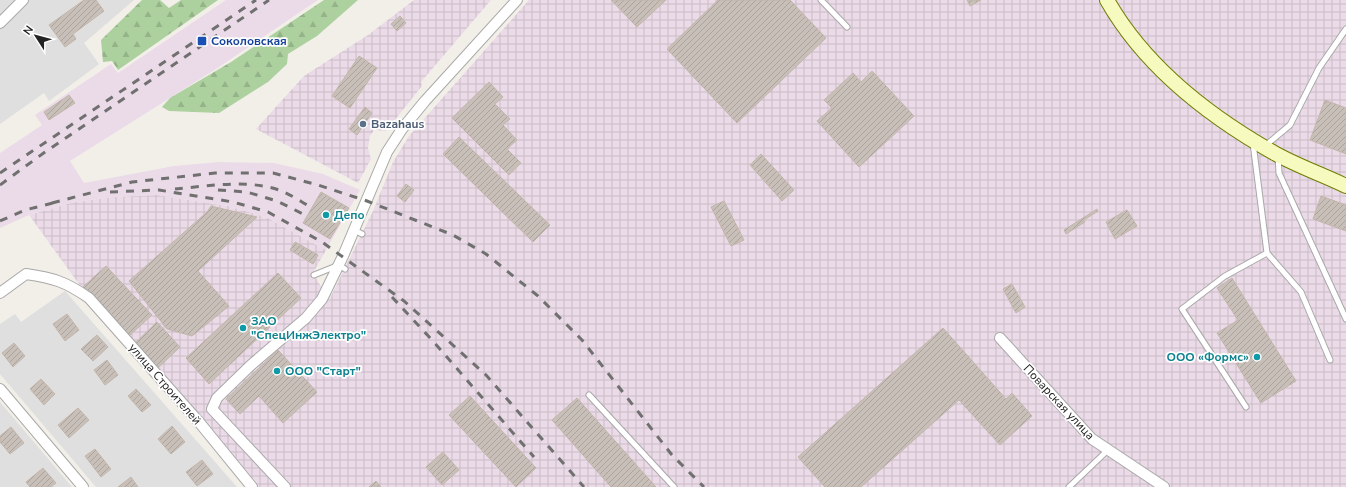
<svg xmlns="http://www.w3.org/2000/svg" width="1346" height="487" font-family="'Nunito Sans',sans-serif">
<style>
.residential{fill:#e0dfdf}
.industrial{fill:url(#industrial-grid)}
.railway{fill:#ebdbe8}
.forest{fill:url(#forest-firs)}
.building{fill:url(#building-hatch);stroke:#c4b6ab}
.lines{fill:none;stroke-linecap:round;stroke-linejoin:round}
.lane-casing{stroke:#a9a9a9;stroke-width:7}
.street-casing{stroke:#a9a9a9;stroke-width:12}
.secondary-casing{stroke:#707d05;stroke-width:16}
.lane{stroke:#fff;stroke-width:5}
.street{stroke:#fff;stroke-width:10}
.secondary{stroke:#f7fabf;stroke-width:14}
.rail{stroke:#707070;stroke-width:3;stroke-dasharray:8 8;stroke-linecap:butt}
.transit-dot{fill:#1a4fb4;stroke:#fff;stroke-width:1.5}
.service-dot{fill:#5c6f8a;stroke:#fff;stroke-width:1.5}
.culture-dot{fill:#0f9aa8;stroke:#fff;stroke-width:1.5}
.labels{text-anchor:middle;stroke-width:3.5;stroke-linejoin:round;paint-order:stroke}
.transit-label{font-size:12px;font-weight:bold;fill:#164399;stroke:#fff;text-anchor:start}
.service-label{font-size:12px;font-weight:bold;fill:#4e5e75;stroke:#fff;text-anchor:start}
.culture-label{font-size:12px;font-weight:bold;fill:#0d838f;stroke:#fff;text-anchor:start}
.street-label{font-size:12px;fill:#222;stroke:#fff}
</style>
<defs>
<pattern id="industrial-grid" width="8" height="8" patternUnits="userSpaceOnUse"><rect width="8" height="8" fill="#ebdbe8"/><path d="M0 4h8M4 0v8" fill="none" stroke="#c9bcc7"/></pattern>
<pattern id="forest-firs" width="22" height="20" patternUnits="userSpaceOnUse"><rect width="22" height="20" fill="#add19e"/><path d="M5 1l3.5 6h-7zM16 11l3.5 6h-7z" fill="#95b388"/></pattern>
<pattern id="building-hatch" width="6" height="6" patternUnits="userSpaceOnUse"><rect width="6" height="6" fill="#c7bfb8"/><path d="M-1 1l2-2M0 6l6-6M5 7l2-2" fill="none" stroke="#aba49e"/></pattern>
</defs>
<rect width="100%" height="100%" fill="#f2efe9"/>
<path class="residential" d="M0,0H134L84,43L99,64L49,101L44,93L0,124Z
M65,291L237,487H96L0,374V324L15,314L21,322Z
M0,402L72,487H0Z"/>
<path class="industrial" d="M414,0H491L421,82L422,86L386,131L374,130L370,136L368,148L371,159L358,183L256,129L304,76L368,35Z
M529,0H1346V487H252L89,298L29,215L74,202L113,197L157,195L228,206L266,217L326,250L313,273L329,300L373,211L393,162L409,136Z"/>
<path class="railway" d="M226,0H318L216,69L70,161L84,183L174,166L219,162L274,163L323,174L360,190L326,250L266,217L228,206L157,195L113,197L74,202L29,215L0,228V153L42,125L35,115L111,64L118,73Z"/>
<path class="forest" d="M142,0H160L169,8L181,0H218L118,70L112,61L103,62L101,40Z
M324,0H358L317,36L288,54L287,64L268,82L219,113L169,111L162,107L170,98L231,62Z"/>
<path class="building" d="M84,0H96L104,11L73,34L76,39L65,47L49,25Z
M611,0H666L637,27Z
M718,0H790L826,38L737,123L667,49Z
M967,0H981L970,6Z
M400,16L406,23L397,31L391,24Z
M359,56L377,68L350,108L332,96Z
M872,71L914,116L859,167L817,121L832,108L824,100L853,73L861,82Z
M489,82L503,97L495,104L510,119L503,125L517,140L507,149L521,163L509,175L452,118Z
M69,95L75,103L49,120L44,112Z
M1325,100L1346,108V154L1310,140Z
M365,107L372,113L357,135L349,129Z
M459,137L550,225L533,242L443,154Z
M761,154L794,190L782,201L750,165Z
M406,184L414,190L405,202L397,196Z
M321,192L349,208L330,239L303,223Z
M1321,196L1346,205V231L1313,219Z
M724,201L744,240L731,246L711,207Z
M211,206L257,217L198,271L229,306L192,336L167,329L129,281L207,212Z
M1097,209L1098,211L1084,220L1085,222L1066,234L1064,230Z
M1127,210L1137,226L1115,239L1106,222Z
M295,242L318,255L313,264L290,250Z
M106,266L152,315L129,336L83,287Z
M278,273L301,298L209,384L186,358Z
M1232,278L1296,381L1261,403L1217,333L1238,320L1217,288Z
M1012,284L1025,307L1016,313L1003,289Z
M67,314L79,330L65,341L53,324Z
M157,322L180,347L156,370L133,345Z
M943,328L1006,399L1012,393L1032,416L1000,445L959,400L861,487H825L798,457Z
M97,335L108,347L93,361L81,349Z
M14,343L25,356L13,367L2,353Z
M278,350L317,392L283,423L259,396L240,414L226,399Z
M107,360L118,375L105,385L94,370Z
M41,379L55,394L44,405L30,389Z
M136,389L151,405L142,412L128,396Z
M470,396L536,468L516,487L449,415Z
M577,398L656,487H611L552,420Z
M78,408L89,420L69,438L58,425Z
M172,426L185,442L171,454L158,439Z
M11,427L24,443L10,454L0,442V436Z
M95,449L111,469L101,477L85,456Z
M443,452L459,470L442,485L426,467Z
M202,460L213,474L197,486L186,472Z
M43,468L56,483L51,487H30L26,482Z
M131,477L138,487H118Z
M376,481L381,487H369Z"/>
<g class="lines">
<defs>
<path id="lane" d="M821,0L847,27
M1265,146L1290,125L1319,68L1346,29
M1278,156L1279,173L1346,319
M354,230L362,234
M1267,253L1301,292L1330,360
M314,275L339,265L345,269
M589,395L674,487
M1246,407L1182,309L1225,276L1267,253L1253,143
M1069,487L1108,450"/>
<path id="street" d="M0,23L23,0
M0,293L26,274C54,278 66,282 89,298L199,422L252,487
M1000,338L1092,439L1164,487
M0,389L83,487
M285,487L212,409L217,398L251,365L306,318L322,299L343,256L387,152L402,129L425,101L517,0"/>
<path id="secondary" d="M1107,0C1145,67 1210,117 1276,154C1298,166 1323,175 1346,186"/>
</defs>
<use href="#lane" class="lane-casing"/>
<use href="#street" class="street-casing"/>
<use href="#secondary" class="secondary-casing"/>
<use href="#lane" class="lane"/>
<use href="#street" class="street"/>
<use href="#secondary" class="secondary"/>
<path class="rail" d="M0,173L256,0
M0,185L45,152L269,0
M175,189C208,186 247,179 279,190C290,194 300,201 309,206
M218,190L247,192L277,201L305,215
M110,192L159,190L233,202L268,212L322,242L404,301L486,375L584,487
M52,203L132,182L215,173H273L318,185L367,201L453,235L486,254L538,296L582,340L672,455L704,487
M0,221L25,210L57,202
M392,297L432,340L534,457"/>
</g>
<rect class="transit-dot" x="197" y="36" width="10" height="10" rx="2"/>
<circle class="service-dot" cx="363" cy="124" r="4"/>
<g class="culture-dot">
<circle cx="326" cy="215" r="4"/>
<circle cx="243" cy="328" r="4"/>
<circle cx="1257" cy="357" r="4"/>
<circle cx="277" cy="371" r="4"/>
</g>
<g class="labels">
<g class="transit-label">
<text x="211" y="45">Соколовская</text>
</g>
<g class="service-label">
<text x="371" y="128">Bazahaus</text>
</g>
<g class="culture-label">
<text x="334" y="219">Депо</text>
<text x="251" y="325">ЗАО<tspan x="251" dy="14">"СпецИнжЭлектро"</tspan></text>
<text x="1249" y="361" text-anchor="end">ООО «Формс»</text>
<text x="285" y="375">ООО "Старт"</text>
</g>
<g class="street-label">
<text transform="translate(165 384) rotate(49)" y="4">улица Строителей</text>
<text transform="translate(1059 402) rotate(47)" y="4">Поварская улица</text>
</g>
</g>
<g transform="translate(36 36) rotate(306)" stroke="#ffffff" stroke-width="3" paint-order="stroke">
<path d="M0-3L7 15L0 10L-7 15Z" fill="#222222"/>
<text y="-6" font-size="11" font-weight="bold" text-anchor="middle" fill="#222222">N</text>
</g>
</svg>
